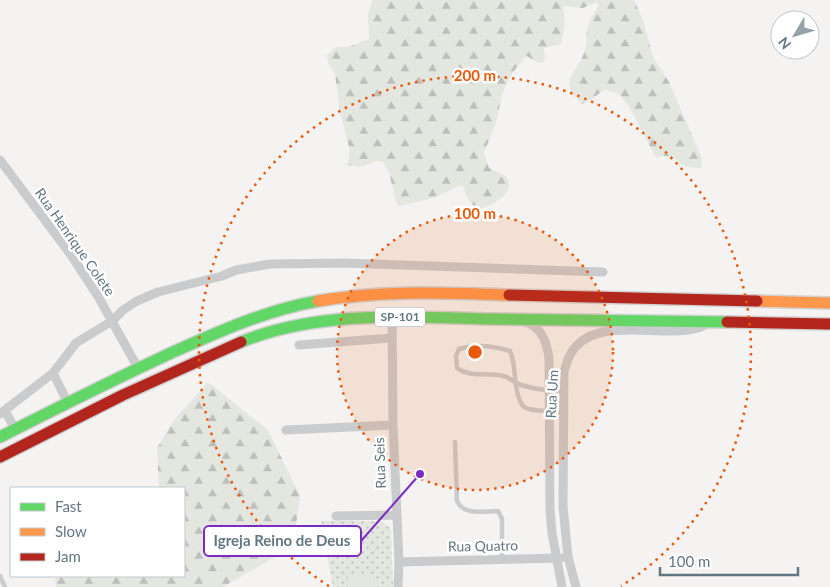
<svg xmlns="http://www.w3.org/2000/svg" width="830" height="587" font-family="Lato,sans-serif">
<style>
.forest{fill:url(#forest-firs)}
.park{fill:url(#park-dots)}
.pitch{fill:#e4e6e0}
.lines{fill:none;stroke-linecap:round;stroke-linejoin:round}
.fast-casing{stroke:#d1d1d2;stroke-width:14}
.slow-casing{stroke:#d1d1d2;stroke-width:14}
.jam-casing{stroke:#d1d1d2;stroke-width:14}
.lane{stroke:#cacbcc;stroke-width:4.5}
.street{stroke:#cacbcc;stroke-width:9}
.fast{stroke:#63d668;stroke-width:11}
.slow{stroke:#ff974d;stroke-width:11}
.jam{stroke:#b3261e;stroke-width:11}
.ring{fill:none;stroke:#e8590c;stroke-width:2.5;stroke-dasharray:2.5 5}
.labels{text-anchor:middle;stroke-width:5;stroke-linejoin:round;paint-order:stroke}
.shield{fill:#fff;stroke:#92a0a8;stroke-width:1}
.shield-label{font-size:12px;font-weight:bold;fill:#637782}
.street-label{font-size:14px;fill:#637782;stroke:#fff}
.centre{fill:#e8590c;stroke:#fff;stroke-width:2.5}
.ring-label{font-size:15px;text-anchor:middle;font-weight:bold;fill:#e8590c;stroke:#fff;stroke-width:5;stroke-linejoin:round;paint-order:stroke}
.leader{fill:none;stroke:#7b2cbf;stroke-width:2}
.callout-dot{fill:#7b2cbf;stroke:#fff;stroke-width:2}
.callout{fill:#fff;stroke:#7b2cbf;stroke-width:2}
.callout-label{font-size:15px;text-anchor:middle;font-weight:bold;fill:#637782}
</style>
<defs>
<pattern id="forest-firs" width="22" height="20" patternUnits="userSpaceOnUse" patternTransform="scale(1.25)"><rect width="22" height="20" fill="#e4e6e0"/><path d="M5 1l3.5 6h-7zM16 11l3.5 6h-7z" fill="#bcbfbb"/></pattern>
<pattern id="park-dots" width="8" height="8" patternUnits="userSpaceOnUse" patternTransform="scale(1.25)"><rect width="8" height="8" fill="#e4e6e0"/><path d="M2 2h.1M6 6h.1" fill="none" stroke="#bcbfbb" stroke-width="1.8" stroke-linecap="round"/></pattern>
</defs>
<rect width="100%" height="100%" fill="#f4f3f2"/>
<path class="forest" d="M372,0H634L643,20L653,57L669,82L701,156L702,164L701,168C687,168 682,167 673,156H660L656,158L630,108L620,95L605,89L592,99L582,104C557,80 575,77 584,53C588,45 585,35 588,26C590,19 595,12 599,5L597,2L583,8L564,6L563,8C566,21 564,31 561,44L544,48L545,59L542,63L536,62L527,56L525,57L511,75L502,94L497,119L484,153L489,168L507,177C508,179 509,182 509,185C509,196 490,206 481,209C470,206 466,198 464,187L461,185L434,198L399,206L396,202L389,172L383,162L375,161L362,167L346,165L349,159V147L340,112L335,74L328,63L327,55L337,47H348L369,39L368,15Z
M208,382L268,430L300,496L295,532L277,556L223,587H56L55,579L60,576H184V488H159L157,448L174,420Z"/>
<path class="park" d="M321,521H379L388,526L391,530L393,587H333Z"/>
<path class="pitch" d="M348,575H373V587H348Z"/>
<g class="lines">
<defs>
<path id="fast" d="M241,342C320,310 408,317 492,319C570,320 649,321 727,322
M0,437C57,408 113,380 171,353C218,332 266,310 318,301"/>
<path id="slow" d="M318,301C381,290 445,293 509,295
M757,301L830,303"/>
<path id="jam" d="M509,295L757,301
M727,322L830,324
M0,457L123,395L241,342"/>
</defs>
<use href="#fast" class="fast-casing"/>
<use href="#slow" class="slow-casing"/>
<use href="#jam" class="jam-casing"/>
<path class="lane" d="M564,412C555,411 528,412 523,406C519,401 517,392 516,386C514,374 515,362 510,351C494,346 475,344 459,349L456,356L457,368C470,378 488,372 503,376C510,377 514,383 521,385C534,389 550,391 564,391
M455,442L457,501C464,516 483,511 498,511L502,519V560
M0,576L5,587"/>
<path class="street" d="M0,160L71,255L99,298L138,368
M392,317L393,425L399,562L398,587
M525,322C541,326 547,343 549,358L550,510L552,533L562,587
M299,345L391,338
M53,373L68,403
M5,411L15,429
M0,414L53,373L76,343L112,321L123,310L137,301L158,292L222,276L236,270L270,264L344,263L603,272
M286,430L393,425
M336,516L396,515
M399,562L561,558
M576,587L568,557L563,506L564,371C566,367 567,361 569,357C591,310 666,342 703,326"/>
<use href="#fast" class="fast"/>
<use href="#slow" class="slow"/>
<use href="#jam" class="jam"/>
</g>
<circle cx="475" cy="352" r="138" fill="#e8590c" fill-opacity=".12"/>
<g class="ring">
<circle cx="475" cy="352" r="138"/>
<path d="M329 586A276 276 0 1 1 621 586"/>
</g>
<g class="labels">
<rect class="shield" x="375" y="307.5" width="50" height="19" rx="4"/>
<g class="shield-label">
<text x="400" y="321">SP-101</text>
</g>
<g class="street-label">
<text transform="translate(75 242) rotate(55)" y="5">Rua Henrique Colete</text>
<text transform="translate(552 394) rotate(-87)" y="5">Rua Um</text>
<text transform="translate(380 463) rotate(-92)" y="5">Rua Seis</text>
<text transform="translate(483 546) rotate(-1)" y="5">Rua Quatro</text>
</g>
</g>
<circle cx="475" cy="352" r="8" class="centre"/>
<g class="ring-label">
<text x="475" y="81">200 m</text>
<text x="475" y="219">100 m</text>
</g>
<path class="leader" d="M420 474L361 541"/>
<circle class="callout-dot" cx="420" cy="474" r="5"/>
<rect class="callout" x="204" y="526" width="157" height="30" rx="5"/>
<g class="callout-label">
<text x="282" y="546">Igreja Reino de Deus</text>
</g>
<rect x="10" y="487" width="175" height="90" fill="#ffffff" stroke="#c1c9cd"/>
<rect x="20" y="503" width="25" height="8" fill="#63d668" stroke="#c1c9cd"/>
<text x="55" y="512" font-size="15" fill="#637782">Fast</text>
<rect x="20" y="528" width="25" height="8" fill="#ff974d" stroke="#c1c9cd"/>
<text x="55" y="537" font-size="15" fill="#637782">Slow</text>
<rect x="20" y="553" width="25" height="8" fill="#b3261e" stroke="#c1c9cd"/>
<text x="55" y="562" font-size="15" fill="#637782">Jam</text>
<g transform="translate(795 35) rotate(232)"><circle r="24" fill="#ffffff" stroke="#c1c9cd"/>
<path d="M0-4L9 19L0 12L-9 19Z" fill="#96a2a9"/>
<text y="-8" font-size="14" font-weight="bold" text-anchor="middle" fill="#637782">N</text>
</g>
<path d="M660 567v8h138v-8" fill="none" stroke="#637782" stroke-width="2.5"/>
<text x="668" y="567" font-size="15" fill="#637782" stroke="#ffffff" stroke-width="4" paint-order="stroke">100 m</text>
</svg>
